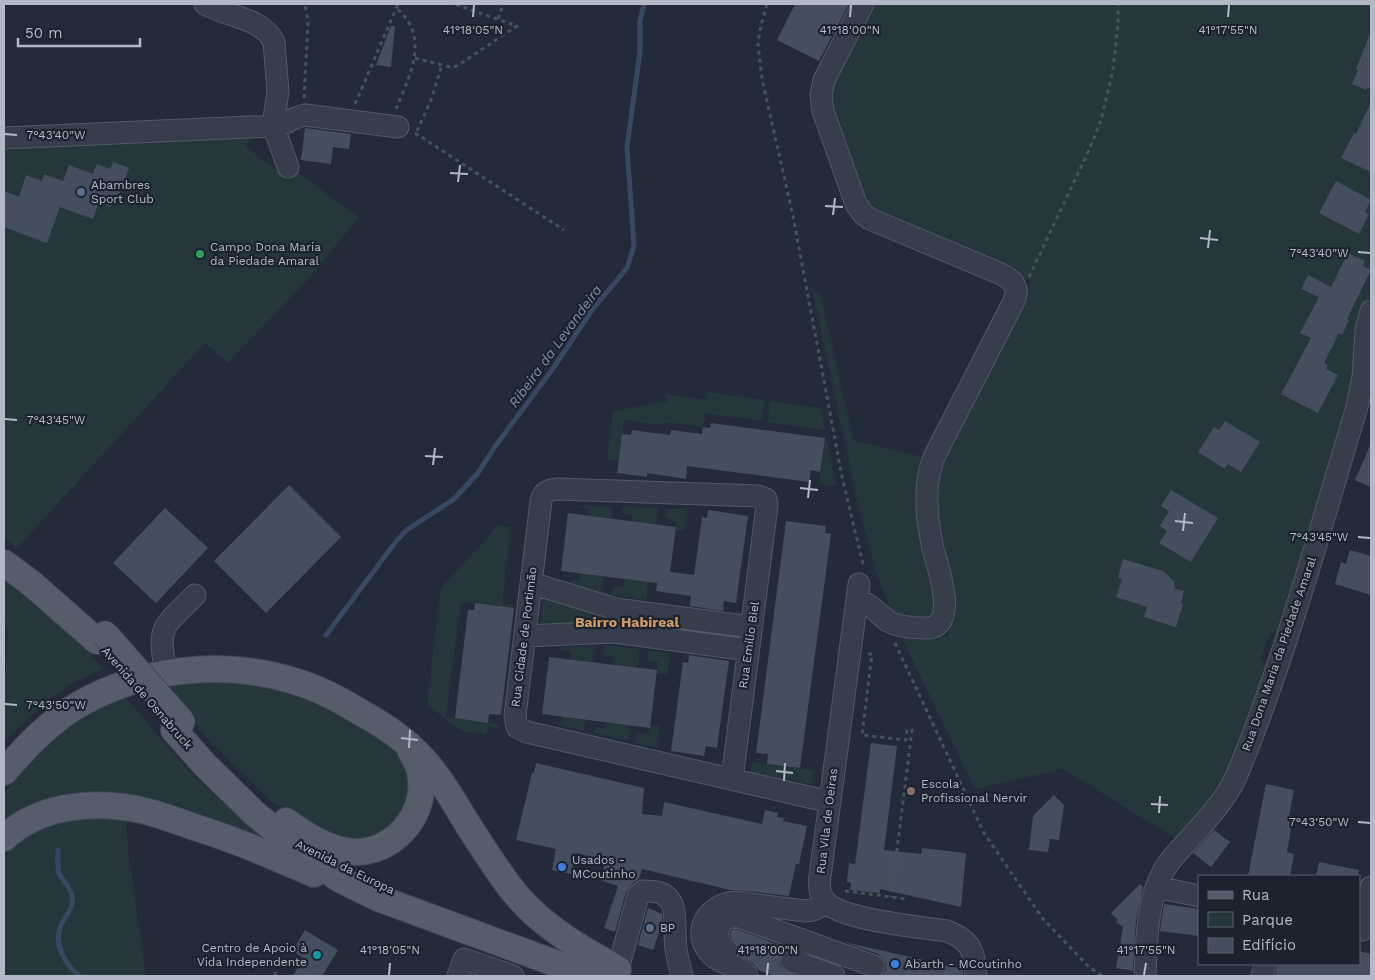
<svg xmlns="http://www.w3.org/2000/svg" width="1375" height="980" font-family="'Work Sans',sans-serif">
<style>
.green{fill:#25373b}
.lines{fill:none;stroke-linecap:round;stroke-linejoin:round}
.stream{stroke:#394862;stroke-width:5}
.building{fill:#454e5e}
.minor-casing{stroke:#525865;stroke-width:23}
.major-casing{stroke:#404653;stroke-width:28}
.path{stroke:#435458;stroke-width:3;stroke-dasharray:4 4;stroke-linecap:butt}
.minor{stroke:#373d4a;stroke-width:21}
.major{stroke:#555c6a;stroke-width:26}
.major-bridge-casing{stroke:#404653;stroke-width:28;stroke-linecap:butt}
.major-bridge{stroke:#555c6a;stroke-width:26}
.ticks{fill:none;stroke:#b2b8c6;stroke-width:2}
.service-dot{fill:#5c6f8a;stroke:#1c232f;stroke-width:2}
.leisure-dot{fill:#2e9e5b;stroke:#1c232f;stroke-width:2}
.education-dot{fill:#8d6e63;stroke:#1c232f;stroke-width:2}
.shop-dot{fill:#3f7fe0;stroke:#1c232f;stroke-width:2}
.culture-dot{fill:#0f9aa8;stroke:#1c232f;stroke-width:2}
.labels{text-anchor:middle;stroke-width:4.5;stroke-linejoin:round;paint-order:stroke}
.poi-label{font-size:12px;fill:#b2b8c6;stroke:#1c232f;text-anchor:start}
.street-label{font-size:12px;fill:#b2b8c6;stroke:#1c232f}
.water-label{font-size:14px;font-style:italic;fill:#7c8dac;stroke:#1c232f}
.neighbourhood-label{font-size:14px;font-weight:bold;fill:#ce9b65;stroke:#1c232f}
.ticks-label{font-size:12px;text-anchor:middle;fill:#b2b8c6;stroke:#1c232f;stroke-width:4.5;stroke-linejoin:round;paint-order:stroke}
</style>
<rect width="100%" height="100%" fill="#232b3a"/>
<path class="green" d="M869,4H1371V294L1365,306L1356,361L1337,447L1282,632L1270,633L1261,659L1269,669L1228,779L1178,840L1063,769L975,789L898,630L948,637L950,597L933,514L941,456L1031,281L874,216L861,203L826,97Z
M260,132L245,146L276,170L297,172L359,217L310,277L228,363L205,343L17,548L4,538V145Z
M820,291L853,440L927,458L936,588L932,620L894,619L876,572L858,505L813,293Z
M707,392L765,400L762,421L705,413L703,427L664,422L663,425L624,420L618,461L607,459L613,411L666,402L667,394L706,400Z
M770,401L821,408L825,430L767,422Z
M825,433L836,486L819,484Z
M579,506L613,507L602,592L569,582V580L580,581L589,509L579,507Z
M623,507L658,508L646,600L612,595L613,586L623,587L633,515L622,513Z
M667,509H688L685,531L675,530L676,520L665,518Z
M499,525L511,527L502,603L515,605L514,608L461,602L446,717L499,724L498,728L488,727L487,734L462,731L427,705L441,588Z
M4,575L70,632L104,669L72,683L51,698L4,741V678L7,661L8,632L4,615Z
M544,593L631,617L629,628L539,630Z
M605,645L640,649L628,741L594,733L595,727L605,728L606,719L614,657L604,655Z
M595,646L584,731L551,723V722L562,723L571,651L560,650L561,647Z
M648,650L670,653L667,674L657,673L658,662L647,661Z
M222,679L307,692L402,753L412,787L395,825L375,838L349,840L297,820L274,803L210,742L168,687Z
M121,693C144,717 164,744 187,768C216,798 246,822 280,847L104,794H73L43,800L10,818L4,824V794L28,762L53,734Z
M650,725L660,726L657,748L636,743L637,733L649,734Z
M752,762L813,770L811,784L751,773Z
M98,817L126,821L128,849L146,976H4V857C18,838 43,824 67,819C76,816 88,817 98,817Z"/>
<g class="lines">
<path class="stream" d="M326,635L397,540L408,529L453,500L478,473L494,448L554,367L592,310L627,268L634,246L627,147L640,52V21L644,4
M58,850C58,857 57,866 59,873C63,882 71,887 72,896C74,909 66,914 61,925C53,944 65,964 79,976"/>
</g>
<path class="building" d="M795,4H849L819,61L777,40Z
M391,26H395L391,67L376,65Z
M1371,32V89L1367,88L1366,90L1352,84L1358,70L1356,69Z
M1371,102V172L1341,158L1354,133L1356,134Z
M305,128L351,134L349,149L333,147L331,164L301,160Z
M113,162L129,168L117,201L114,200L111,207L99,202L93,219L60,207L47,243L4,227V191L19,197L26,175L42,181L44,174L63,181L69,165L93,174L97,164L110,169Z
M1336,181L1371,200L1365,212L1369,214L1359,234L1319,213Z
M1348,253L1365,261L1363,266L1371,270L1347,319L1349,320L1342,335L1339,333L1324,363L1328,365L1326,369L1338,375L1318,413L1281,394L1311,338L1300,333L1319,297L1301,289L1308,275L1331,287Z
M1225,421L1260,442L1241,472L1228,464L1225,469L1198,452L1214,427L1219,430Z
M711,423L825,438L820,472L811,470L809,482L687,466L686,479L647,473V477L617,473L622,434L631,435L632,430L670,435L671,430L702,434L703,427L710,428Z
M1371,443V487L1355,480Z
M289,485L341,537L266,613L214,561Z
M1171,490L1218,518L1191,562L1159,543L1167,531L1160,526L1169,511L1161,506Z
M165,508L208,548L156,603L113,563Z
M708,510L748,516L736,603L724,601L723,611L690,606L691,596L656,591L657,583L561,571L568,513L676,527L670,572L694,575L702,517L707,518Z
M786,521L826,526L825,533L831,534L800,768L767,764L768,754L756,753Z
M1350,550L1371,556V595L1335,584L1341,562L1346,564Z
M1123,559L1163,571L1174,581L1175,589L1184,591L1181,603L1183,604L1176,627L1144,617L1147,607L1116,597L1122,579L1118,578Z
M475,603L514,608L501,715L489,714L488,723L455,718L468,610H474Z
M689,655L729,661L717,748L706,746L704,756L671,751L683,662L688,663Z
M549,657L657,670L650,728L542,714Z
M871,743L897,746L884,850L921,854L922,848L966,853L961,907L880,889V893L850,890L851,883L847,882L849,863L855,864Z
M536,763L644,788L642,814L662,816L664,802L762,824L765,810L778,813L777,817L784,818L783,821L807,826L799,864H796L789,896L737,890H730L642,869L639,879L634,882L626,892L615,932L604,928L618,886L600,880L606,860L576,853L571,874L552,870L556,849L516,840L532,773H534Z
M1266,784L1294,790L1288,821L1292,822L1287,852L1294,854L1290,876H1248Z
M1054,795L1064,805L1059,840L1050,839L1048,852L1029,850L1033,816Z
M1214,830L1230,842L1211,867L1193,853Z
M1319,862L1359,870L1358,876H1316Z
M1140,884L1143,887L1136,920L1133,971L1116,968L1123,927L1116,922L1118,920L1111,913Z
M1164,904L1199,909V936L1160,931Z
M648,908L662,914V923L653,950L638,945Z
M736,929L784,947L780,964L783,969L798,976H775L758,970L753,963L739,955V946L731,938L730,934L732,930Z
M305,930L338,950L322,976H293L303,958L293,951Z
M844,942L963,969V976H881L886,970V963L883,958L878,954Z
M1359,951L1371,954V976H1275L1277,964H1359Z"/>
<g class="lines">
<defs>
<path id="minor" d="M205,4C226,17 262,17 274,42L278,92L274,118L276,133L288,167
M4,138L275,126C286,124 294,117 305,115L398,127
M531,583L616,609L751,627
M859,584L820,876C819,884 819,894 825,901C840,920 921,927 947,931C972,941 974,951 976,976
M857,601C872,603 876,613 888,621C898,627 913,628 925,628C960,630 938,567 933,549C931,539 929,529 928,519C926,497 926,476 935,455L1013,303C1020,289 1015,281 1001,274L870,219L864,215L856,204L823,111L821,95L824,80L863,4
M525,636L614,632L748,650
M166,673C164,660 159,641 165,628C170,617 187,604 195,595
M732,779L767,506L766,499L758,496L558,489C549,490 543,491 541,501L515,716L517,727L527,732L830,802
M1157,887L1199,896
M1362,930L1371,887
M800,939L792,961L834,976
M728,951L720,945L717,932L723,920L736,916L874,966
M618,969L638,896L643,891C653,891 665,891 671,902C677,912 674,936 676,949C677,958 680,967 682,976
M458,976L464,959L513,976
M747,976C743,966 723,965 714,957C689,935 705,905 735,902L805,911L813,910L826,903
M1145,976C1147,940 1146,902 1164,870C1170,860 1178,851 1186,843C1206,820 1228,799 1239,770C1287,652 1320,529 1357,407L1363,377L1366,330L1371,311
M1262,976L1265,964"/>
<path id="major" d="M4,563L31,583L97,641
M174,730L205,765L254,813L309,858L341,880L378,898L590,976
M4,772C26,747 49,722 78,705C142,668 223,659 294,681C318,688 339,699 360,712C382,724 405,739 422,758C441,778 455,804 470,828C485,851 500,876 518,897C546,929 582,949 618,969
M286,821C306,836 333,853 359,852C407,849 439,792 411,752
M4,838C38,806 91,800 136,809C156,813 175,820 194,827C236,840 275,857 314,874"/>
</defs>
<use href="#minor" class="minor-casing"/>
<use href="#major" class="major-casing"/>
<path class="path" d="M767,4L760,30L758,44L762,79L793,216L842,477L864,568
M498,19L503,4
M415,58L450,67L457,66L517,26L454,4
M304,98L308,22L305,4
M355,104L398,4
M396,109C409,77 431,37 397,9
M417,131L431,100L442,65
M415,133L564,230
M1029,277L1090,148L1101,120L1113,70L1118,24V4
M895,643L984,833L1043,919L1090,968L1103,976
M868,654H872L862,735L906,740L907,730H912L891,897
M845,891L907,899
M275,976L276,963"/>
<use href="#minor" class="minor"/>
<use href="#major" class="major"/>
<defs>
<path id="major-bridge" d="M105,634L182,722"/>
</defs>
<use href="#major-bridge" class="major-bridge-casing"/>
<use href="#major-bridge" class="major-bridge"/>
</g>
<path class="ticks" d="M473,17L474,5M850,17L851,5M1228,17L1229,5M5,134L17,135M450,173L468,174M458,182L460,165M825,206L843,207M833,215L835,198M1200,238L1218,240M1208,248L1210,230M1358,252L1370,253M5,419L17,420M425,456L443,457M433,465L435,448M800,488L818,490M808,498L810,480M1175,521L1193,523M1183,531L1185,513M1358,537L1370,538M5,704L17,705M401,738L418,740M409,748L410,730M776,771L793,773M784,781L785,763M1151,804L1168,805M1159,813L1160,796M1358,822L1370,823M389,975L390,963M767,975L768,963M1144,975L1146,963"/>
<g class="service-dot">
<circle cx="81" cy="192" r="5"/>
<circle cx="650" cy="928" r="5"/>
</g>
<circle class="leisure-dot" cx="200" cy="254" r="5"/>
<circle class="education-dot" cx="911" cy="791" r="5"/>
<g class="shop-dot">
<circle cx="562" cy="867" r="5"/>
<circle cx="895" cy="964" r="5"/>
</g>
<circle class="culture-dot" cx="317" cy="955" r="5"/>
<g class="labels">
<g class="poi-label">
<text x="91" y="189">Abambres<tspan x="91" dy="14">Sport Club</tspan></text>
<text x="210" y="251">Campo Dona Maria<tspan x="210" dy="14">da Piedade Amaral</tspan></text>
<text x="921" y="788">Escola<tspan x="921" dy="14">Profissional Nervir</tspan></text>
<text x="572" y="864">Usados -<tspan x="572" dy="14">MCoutinho</tspan></text>
<text x="660" y="932">BP</text>
<text x="307" y="952" text-anchor="end">Centro de Apoio à<tspan x="307" dy="14">Vida Independente</tspan></text>
<text x="905" y="968">Abarth - MCoutinho</text>
</g>
<g class="street-label">
<text transform="translate(524 637) rotate(-83)" y="4">Rua Cidade de Portimão</text>
<text transform="translate(749 645) rotate(-82)" y="4">Rua Emílio Biel</text>
<text transform="translate(1279 654) rotate(-71)" y="4">Rua Dona Maria da Piedade Amaral</text>
<text transform="translate(147 698) rotate(49)" y="4">Avenida de Osnabruck</text>
<text transform="translate(827 821) rotate(-83)" y="4">Rua Vila de Oeiras</text>
<text transform="translate(345 867) rotate(26)" y="4">Avenida da Europa</text>
</g>
<g class="water-label">
<text transform="translate(555 346) rotate(-54)" y="5">Ribeira da Levandeira</text>
</g>
<g class="neighbourhood-label">
<text x="627" y="627">Bairro Habireal</text>
</g>
</g>
<g class="ticks-label">
<text x="473" y="34">41°18'05"N</text>
<text x="850" y="34">41°18'00"N</text>
<text x="1228" y="34">41°17'55"N</text>
<text x="56" y="139">7°43'40"W</text>
<text x="1319" y="257">7°43'40"W</text>
<text x="56" y="424">7°43'45"W</text>
<text x="1319" y="541">7°43'45"W</text>
<text x="56" y="709">7°43'50"W</text>
<text x="1319" y="826">7°43'50"W</text>
<text x="390" y="954">41°18'05"N</text>
<text x="768" y="954">41°18'00"N</text>
<text x="1146" y="954">41°17'55"N</text>
</g>
<rect width="1375" height="980" fill="none" stroke="#b2b8c6" stroke-width="10"/>
<rect x="1198" y="875" width="162" height="90" fill="#1c232f" stroke="#585f6b"/>
<rect x="1208" y="891" width="25" height="8" fill="#555c6a" stroke="#585f6b"/>
<text x="1242" y="900" font-size="15" fill="#b2b8c6">Rua</text>
<rect x="1208" y="912" width="25" height="15" fill="#25373b" stroke="#585f6b"/>
<text x="1242" y="925" font-size="15" fill="#b2b8c6">Parque</text>
<rect x="1208" y="938" width="25" height="15" fill="#454e5e" stroke="#585f6b"/>
<text x="1242" y="950" font-size="15" fill="#b2b8c6">Edifício</text>
<path d="M18 38v8h122v-8" fill="none" stroke="#b2b8c6" stroke-width="2.5"/>
<text x="25" y="38" font-size="15" fill="#b2b8c6" stroke="#1c232f" stroke-width="4" paint-order="stroke">50 m</text>
</svg>
